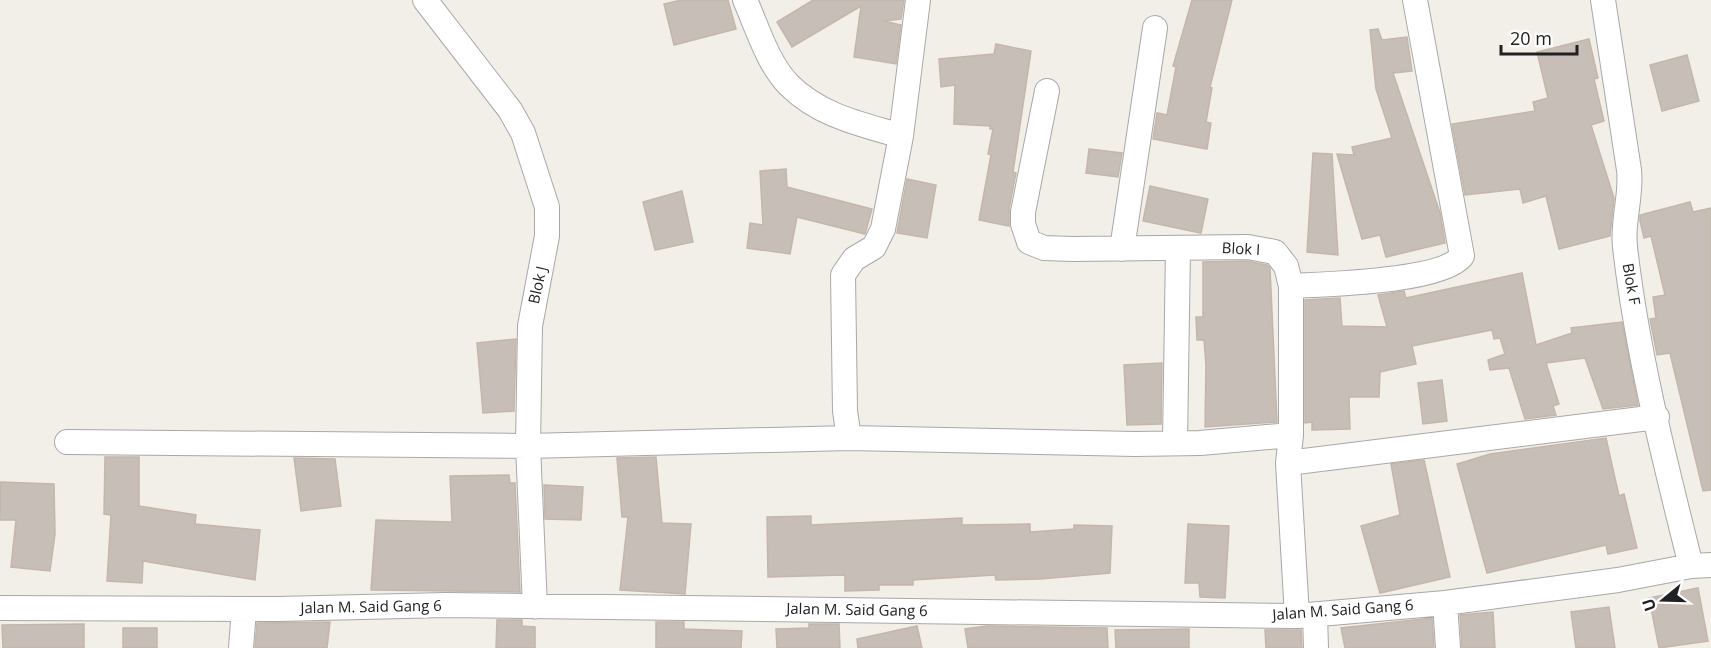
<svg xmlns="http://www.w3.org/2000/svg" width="1711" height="648" font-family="'Open Sans',sans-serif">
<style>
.building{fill:#c7beb7;stroke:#c4b7a9;stroke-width:1.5}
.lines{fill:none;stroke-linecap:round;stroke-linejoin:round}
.street-casing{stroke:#a8a8a8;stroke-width:26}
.street{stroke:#fff;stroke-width:24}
.labels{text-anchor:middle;stroke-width:6;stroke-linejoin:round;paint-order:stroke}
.street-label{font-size:15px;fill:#212121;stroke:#fff}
</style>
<rect width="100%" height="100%" fill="#f2efe8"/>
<path class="building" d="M681,0H728L736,29L674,45L664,4Z
M813,0H904L901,19L884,21L901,25L896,64L854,57L861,6L792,47L777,22Z
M1192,0H1232L1210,87L1212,88L1206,122L1211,123L1207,149L1153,139L1157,113L1167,115L1176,67L1173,66Z
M1378,29L1382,40L1407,37L1412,71L1393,73L1440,213L1445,243L1386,257L1380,235L1362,239L1337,154L1354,155L1352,147L1392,138L1376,89L1370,30Z
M1589,39L1598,78L1594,79L1604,121L1591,125L1614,198L1610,236L1559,249L1546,196L1523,203L1520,189L1465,195L1452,124L1535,111L1533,102L1548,98L1537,52Z
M996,44L1031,51L1013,172L1016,173L1009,209V226L979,220L991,155L988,154L993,129H990V126L954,124L955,85L941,87L939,59L994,54Z
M1687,55L1699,101L1662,111L1650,65Z
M1089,149L1122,153L1118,177L1086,173Z
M1313,153L1332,154L1338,255L1307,252Z
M786,169L787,187L872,209L865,234L797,217L790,254L747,248L750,223L763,225L760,171Z
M907,179L936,185L927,238L897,233Z
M1150,186L1208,199L1201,233L1143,221Z
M682,191L693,242L655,250L643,202Z
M1690,202L1693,212L1711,208V490L1703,491L1670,353L1657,355L1650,319L1656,318L1653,297L1665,295L1651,236L1644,238L1640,221V215Z
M1247,261L1267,265L1270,268L1277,422L1205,427L1206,365L1204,340H1197L1196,317H1203V262Z
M1522,273L1536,345L1572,333L1571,328L1622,322L1638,405L1603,409L1585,358L1546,363L1559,404L1553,406L1556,415L1525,419L1509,368L1490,370L1488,360L1505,354L1500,338L1494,339L1492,330L1412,346L1416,364L1380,372L1379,397H1349L1350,429L1312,430V422L1305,423V300L1340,298L1342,326L1387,327L1378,295L1404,291L1406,298Z
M516,339L514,411L483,413L477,343Z
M1162,363L1161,424L1127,425L1124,365Z
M1442,380L1447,421L1423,424L1418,383Z
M1606,438L1619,496L1624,494L1637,548L1608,554L1606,545L1487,573L1457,464L1490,454Z
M105,457H139V506L196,515L195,524L260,530L255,580L143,561L142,583L107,581L111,515L104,514Z
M656,457L662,523L691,524L685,594L620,590L628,517H622L617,458Z
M294,458L335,459L341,506L301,511Z
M1424,460L1450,577L1380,593L1361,526L1400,515L1391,464Z
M509,475L510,483H515L520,592L371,590L376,520L452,522L450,476Z
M0,482L54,484L55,534L50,571L11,567L16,520H0Z
M544,485L583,487L581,520L545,519Z
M811,516V525L962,518V525L1030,524V532L1074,529V525L1112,526L1110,573L1040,579L996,580L995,575L913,580V585H879V590L845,591V575L768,577L767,517Z
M1188,524L1229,526L1225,598L1200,597L1199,583H1185Z
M1698,588L1708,641L1659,648L1649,598Z
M1609,607L1615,648H1576L1571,612Z
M1493,612L1495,648H1462L1460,615Z
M1432,618L1434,648H1345L1341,628Z
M497,620H522V626L535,627V648H496Z
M330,622L327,648H255L257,623Z
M656,622H684V629L742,631L741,648H656Z
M84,624V648H3L2,625Z
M809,624H839L840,648H777L776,629L809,628Z
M917,626L922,648H858L857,639Z
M987,626L1107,628L1108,648H968L965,629Z
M123,628H157V648H123Z
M1189,629V648H1116L1115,630Z
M1265,630H1301L1302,648H1266Z"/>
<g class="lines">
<defs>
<path id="street" d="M425,0L510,110L523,133L547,207V236L530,326L528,446L535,607
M745,0C757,27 768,64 789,85C820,116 861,124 901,136
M918,0L901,136L883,229L874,247L854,259L843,275L845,411L849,438L1135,444L1200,443L1291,435
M1603,0L1629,170C1632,196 1622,220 1625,247C1637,353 1665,462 1691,566
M1047,91L1023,212V224L1029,242L1044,248L1072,249L1248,247L1275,252L1286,266L1291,286V435L1288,463L1297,616
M1122,249L1155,28
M1291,286C1326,284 1442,282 1462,256L1415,0
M67,442L528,446L849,438
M1175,442L1178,249
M1288,463L1657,417
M1445,603L1448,648
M0,608L278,609L446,605L1297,616L1445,603L1618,580L1691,566L1711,565
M1315,615L1316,648
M241,648L244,609"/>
</defs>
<use href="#street" class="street-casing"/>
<use href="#street" class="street"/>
</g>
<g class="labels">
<g class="street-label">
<text transform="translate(1241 249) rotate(3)" y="5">Blok I</text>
<text transform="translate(1631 284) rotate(80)" y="5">Blok F</text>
<text transform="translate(538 285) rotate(-77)" y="5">Blok J</text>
<text transform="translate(371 607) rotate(-1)" y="5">Jalan M. Said Gang 6</text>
<text transform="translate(857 610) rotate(1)" y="5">Jalan M. Said Gang 6</text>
<text transform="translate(1343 610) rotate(-4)" y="5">Jalan M. Said Gang 6</text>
</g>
</g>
<g transform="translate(1663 600) rotate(251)" stroke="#ffffff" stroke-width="4.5" paint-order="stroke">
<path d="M0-4.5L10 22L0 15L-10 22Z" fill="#212121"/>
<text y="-9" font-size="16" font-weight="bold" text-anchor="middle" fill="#212121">U</text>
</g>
<path d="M1501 45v9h76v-9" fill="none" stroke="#212121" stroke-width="3"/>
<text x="1510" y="45" font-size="18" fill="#212121" stroke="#ffffff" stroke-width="4.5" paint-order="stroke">20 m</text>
</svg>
